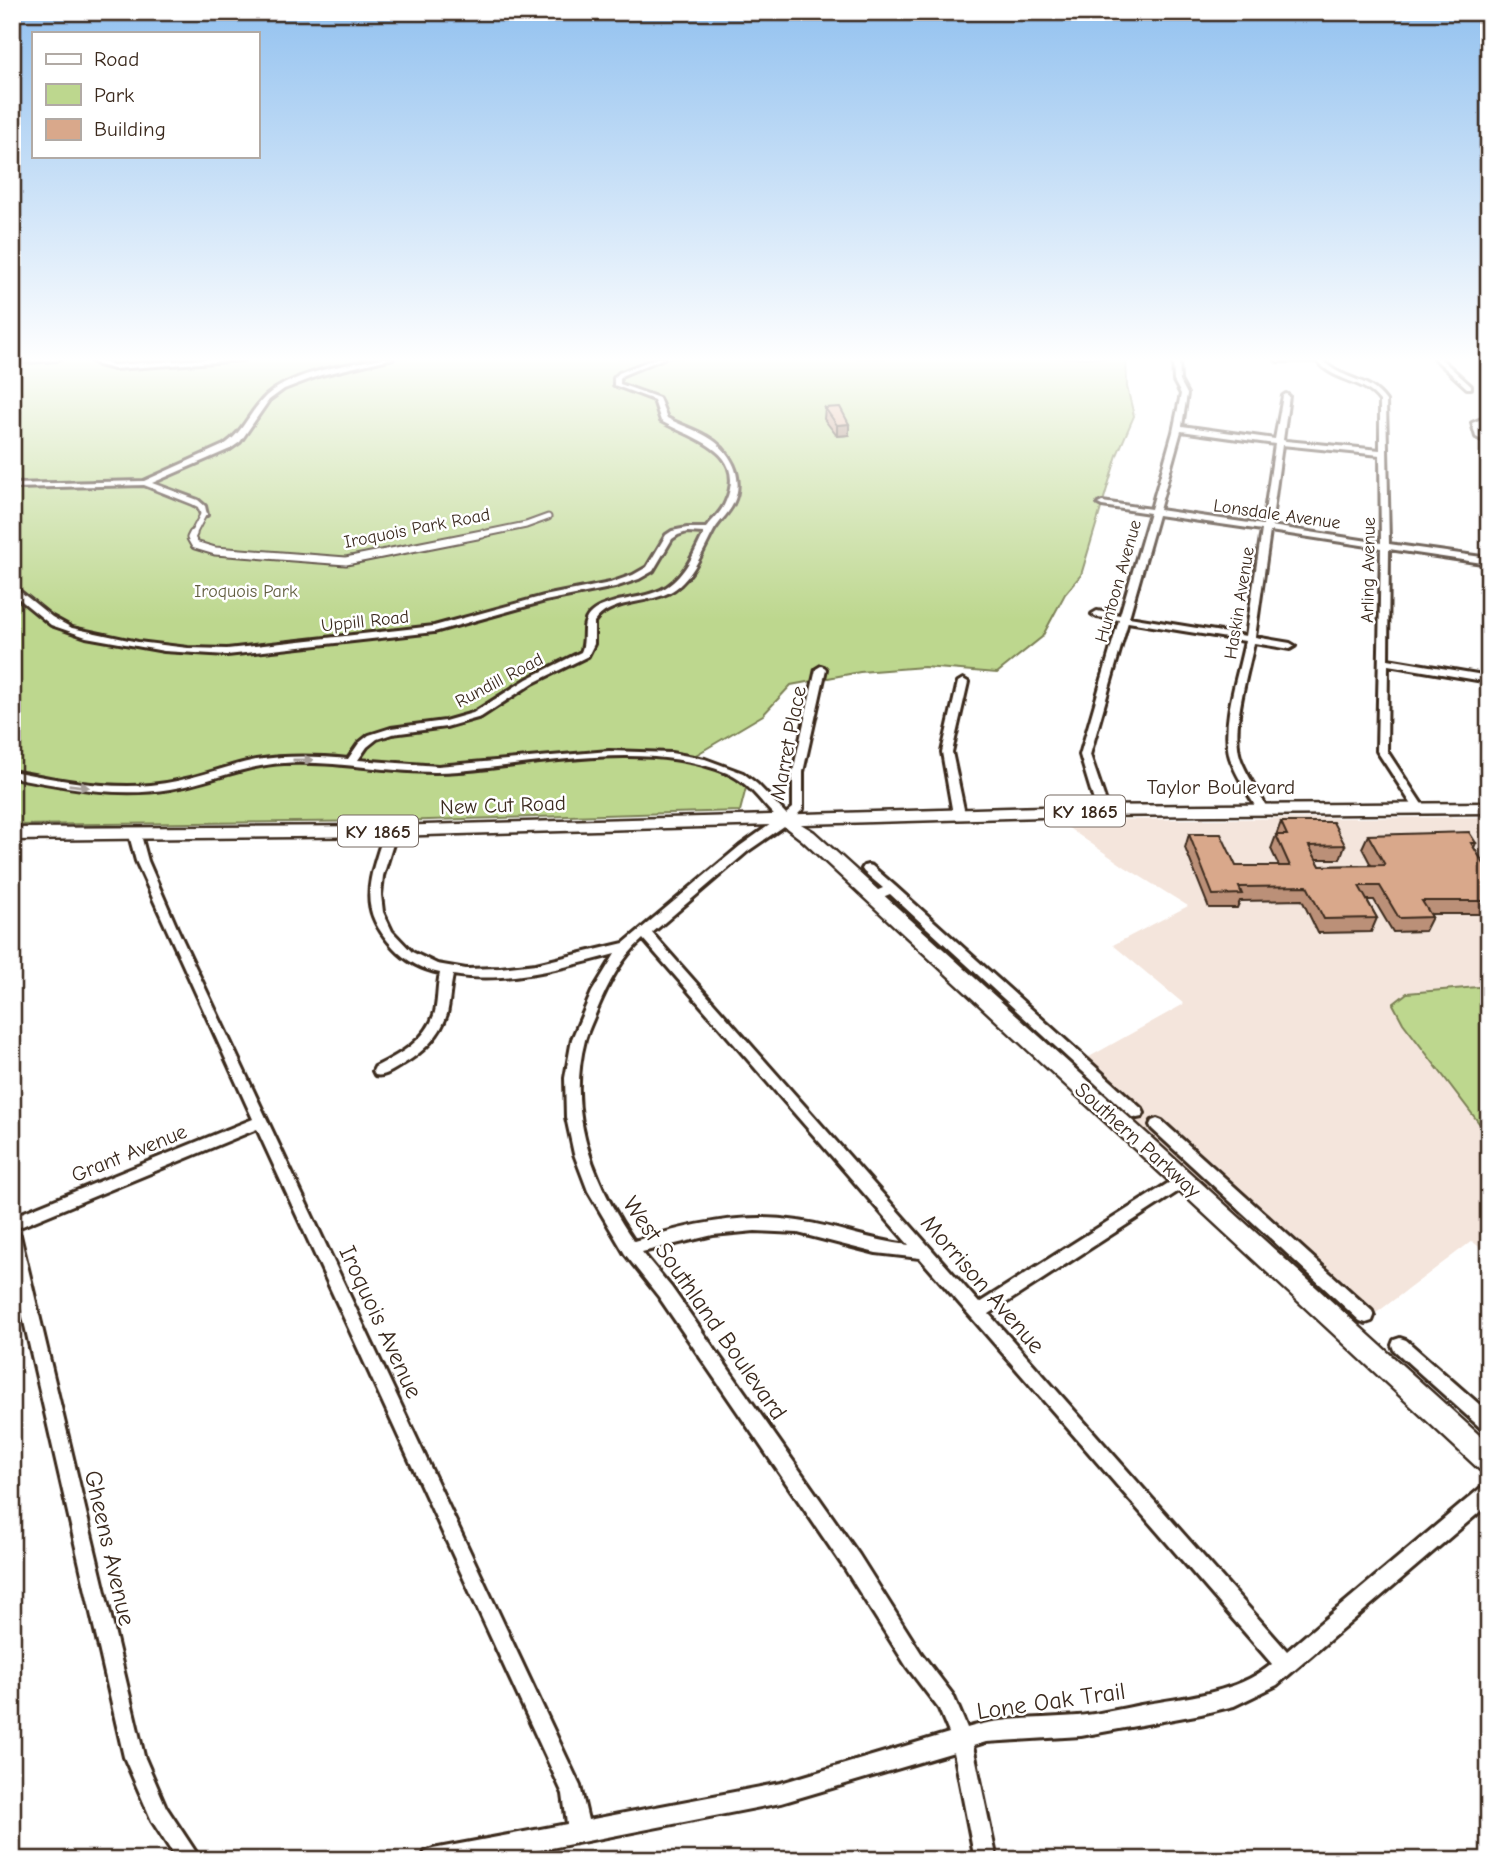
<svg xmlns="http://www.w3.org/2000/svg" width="1501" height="1872" font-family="'Comic Neue',sans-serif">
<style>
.built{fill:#f4e5dc}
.green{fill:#bdd78e;stroke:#7c8056;stroke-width:2}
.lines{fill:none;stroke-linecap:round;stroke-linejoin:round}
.pedestrian-far1-casing{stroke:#3b2a1e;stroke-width:9}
.pedestrian-casing{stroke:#3b2a1e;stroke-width:11}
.minor-casing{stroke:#3b2a1e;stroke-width:6}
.secondary-casing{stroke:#3b2a1e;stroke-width:5}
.primary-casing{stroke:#3b2a1e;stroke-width:5}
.pedestrian-far1{stroke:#fff;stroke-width:5}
.pedestrian{stroke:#fff;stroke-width:7}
.minor{fill:#fff;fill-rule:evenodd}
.secondary{fill:#fff;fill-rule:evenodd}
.primary{fill:#fff;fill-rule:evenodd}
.wall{fill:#bb9078;stroke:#3b2a1e;stroke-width:2}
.shaded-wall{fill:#987661;stroke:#3b2a1e;stroke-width:2}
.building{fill:#d9a88b;stroke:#3b2a1e;stroke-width:2}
.oneway{fill:#a79f9a}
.labels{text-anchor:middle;stroke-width:5;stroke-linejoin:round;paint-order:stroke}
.far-street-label{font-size:18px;fill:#3b2a1e;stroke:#fff}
.far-park-label{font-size:18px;fill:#625e40;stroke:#fff}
.shield{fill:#fff;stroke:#766a62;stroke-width:2}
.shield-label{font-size:19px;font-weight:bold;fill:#3b2a1e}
.street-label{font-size:21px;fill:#3b2a1e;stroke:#fff}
.near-street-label{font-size:24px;fill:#3b2a1e;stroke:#fff}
</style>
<rect width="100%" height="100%" fill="#fff"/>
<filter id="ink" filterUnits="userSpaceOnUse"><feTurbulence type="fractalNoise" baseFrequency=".0143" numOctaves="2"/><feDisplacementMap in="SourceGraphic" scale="14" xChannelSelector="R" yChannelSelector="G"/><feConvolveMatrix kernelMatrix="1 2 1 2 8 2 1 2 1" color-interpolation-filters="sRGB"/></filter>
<g filter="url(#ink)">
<path class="built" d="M1489,817V1255L1472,1241L1359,1326L1073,1066L1184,1004L1113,945L1188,906L1125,867L1057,820Z"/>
<path class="green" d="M12,358H1126L1127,387L1134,416L1117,455L1081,575L1065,594L1042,637L997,673L924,667L860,672L791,685L763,715L689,759L710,764L747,784L740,811L393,821L12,825Z
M1489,986V1136L1403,1023L1393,1004L1407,993Z"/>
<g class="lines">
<defs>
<path id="pedestrian-far1" d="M192,536L204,513
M473,536L526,525L548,517"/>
<path id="pedestrian" d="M193,534L191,538L195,545L215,551L346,561L482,534"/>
<path id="minor" d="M34,358H60L57,360L12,363V359Z
M88,358C96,357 105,363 114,365L221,358H246L243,360L114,369L98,365Z
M383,358H393L321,375L284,389L269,400L240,442L230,449L152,483L198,500L205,506L207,515H201L198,507L192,504L144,485L12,488V484L144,481L224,445C243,433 250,411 266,396C295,371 346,365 383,358Z
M656,358H664L623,375L620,378V384L659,398L667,418C680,425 694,429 706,436C730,449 746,477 733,504C728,515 717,523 712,534C701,555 690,583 668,593C645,604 609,600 594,622V644L588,656L533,683L481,717L446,727L392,734L377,739L367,747L358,760L438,766L609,751L671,753L705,759L743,773L757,784L786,814L793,808V772L816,669L821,666L824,667L826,669L803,772V809L790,822L748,851L652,933L979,1303L1178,1177L1183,1175L1188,1177L1190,1181L1188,1185L989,1314L1287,1651L1483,1486L1489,1483V1504L1277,1685L1234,1706L1201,1714L1081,1736L986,1742L973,1746L997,1860H975L954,1752L781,1803L490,1860H422L425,1852L433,1849L567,1824L563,1794L257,1129L15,1229L20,1235L144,1756L166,1807L201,1860H177L152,1821L124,1757L12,1269V1217L253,1119L136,861L129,835L135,831L141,835L148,861L177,928L580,1786L588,1820L781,1783L949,1733L939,1709L907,1667L845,1569L659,1297L625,1254L588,1191L574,1154L566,1117L565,1078L572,1039L592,992L615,954C563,968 506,984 453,975C450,988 450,1001 447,1014C440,1037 421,1054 400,1066C392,1071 384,1077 375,1075L373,1071L375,1067C399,1055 427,1040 435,1012C438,999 437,986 440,973C423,970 406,961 394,948C367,919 364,897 376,859C379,849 382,838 387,829L391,828L397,831L383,876L381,895L383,912L392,931L412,952L437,964L466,969L500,968L536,964L624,943L740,846L778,819C762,804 749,782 727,773C647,740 543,764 459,771C400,776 343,760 284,763C245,765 209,783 170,789C118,798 64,787 12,777V771C58,780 105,789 151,785C188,782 221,767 256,760C287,755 318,756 348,759L359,743L369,735L391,728L445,721L473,713L527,679L581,652C587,640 580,626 589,615C596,607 608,604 618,601C632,598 648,596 661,590C683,580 694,554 704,533L687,532L678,535L672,539L653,571L639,579L615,587L545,601L434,632L227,655L164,651L86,637L51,625L12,593V585L52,617L72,628L138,642L188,648L227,649L434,626L544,596L610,583L633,575L647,567L666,535L672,531L687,528H706C713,519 722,512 726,501C748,450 692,439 661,421L654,400L614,385V378L619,373ZM643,939L909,1245C871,1241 836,1226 798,1221C742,1212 688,1225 634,1241C593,1182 566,1113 585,1040C588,1030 593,1020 597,1010C608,984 621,958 643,939ZM755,1231L798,1233L876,1253L920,1258L1272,1664C1236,1694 1185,1697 1141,1705C1120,1709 1099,1714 1078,1716C1041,1719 1002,1717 967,1728L953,1695L921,1653L859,1555L671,1287L642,1252L713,1235Z
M1173,358H1179L1180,381L1187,394L1182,426L1275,439L1283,396L1286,394L1289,396L1283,440L1286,441L1380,450V401C1364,379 1334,382 1317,361H1278L1276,360V358H1321C1339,381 1368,375 1386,401L1389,544L1489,558V564L1389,549L1388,659L1489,676V682L1388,665L1387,751L1425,809L1424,811H1416L1377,751L1381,548L1270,531L1255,637L1290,643L1295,646L1290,649L1254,643C1248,673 1231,727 1240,757C1245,773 1260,794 1268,810L1263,813L1259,812C1251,799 1232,769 1229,754C1222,718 1238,677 1245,641L1128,622L1090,755L1109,811L1103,814L1097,811L1080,755L1119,620L1097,617L1092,614L1097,611L1120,615L1150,513L1102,506L1098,504L1102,502L1151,509L1173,432L1181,394L1174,381ZM1181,431L1275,444L1263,525L1159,510ZM1282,445L1380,455L1381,543L1271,526ZM1158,515L1262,530L1246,636L1129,617Z
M1434,358H1440L1471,386V388H1467Z
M12,402L15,404L19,412L12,419Z
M1489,416V421L1480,424L1482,434L1489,438V444L1476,437L1472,423Z
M963,679L968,682L952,752L965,814L959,817L953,814L942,752L958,682Z
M868,865L872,866L895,886L1142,1109L1144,1113L1142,1117L1137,1118L1132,1117L890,894L873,901L869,900L867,897L869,894L883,888L864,872L862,869L864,866Z
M1157,1119L1162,1121L1372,1311L1374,1316L1372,1321L1366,1323L1360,1321L1152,1129L1150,1125L1152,1121Z
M1400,1338L1406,1340L1489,1413V1432L1483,1430L1394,1350L1392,1345L1394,1340Z"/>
<path id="secondary" d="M786,815L814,832L1489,1444V1473L1480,1470L802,840L780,823L778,820L780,817Z"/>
<path id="primary" d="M1489,803V813L1078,816L391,836L12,840V828L391,826L1078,806Z"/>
</defs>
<use href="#pedestrian-far1" class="pedestrian-far1-casing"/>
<use href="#pedestrian" class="pedestrian-casing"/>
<use href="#minor" class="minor-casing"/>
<use href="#secondary" class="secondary-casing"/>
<use href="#primary" class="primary-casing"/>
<use href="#pedestrian-far1" class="pedestrian-far1"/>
<use href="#pedestrian" class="pedestrian"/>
<use href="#minor" class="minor"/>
<use href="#secondary" class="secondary"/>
<use href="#primary" class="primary"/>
</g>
<path class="wall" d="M825,408L849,435L837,436L824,419Z
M1281,822L1345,845L1340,859H1316L1320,866L1371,865L1362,848L1368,835L1476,843L1474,848L1484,864H1489V918H1487L1481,914H1430L1432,917L1425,931L1393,932L1374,900H1367L1377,918L1371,932L1318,933L1302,900L1240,901L1237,908H1209L1185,848L1189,834L1236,866H1279L1271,849Z"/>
<path class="shaded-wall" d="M849,424V435L837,436V425Z"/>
<path class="building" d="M840,407L849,424L837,425L825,408Z
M1281,822H1333L1345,845L1309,846L1320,866L1385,865L1368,835L1469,832L1476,843H1471L1484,864H1489V901H1422L1432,917L1399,918L1380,886H1359L1377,918L1324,919L1307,886L1239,887L1242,894L1213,895L1189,834H1221L1236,866H1290L1276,835H1287Z"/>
<defs><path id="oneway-solid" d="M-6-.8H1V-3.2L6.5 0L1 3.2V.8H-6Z" transform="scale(1.75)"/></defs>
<g class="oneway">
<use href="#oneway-solid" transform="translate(303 760)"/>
<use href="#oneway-solid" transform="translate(79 786) rotate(7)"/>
</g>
</g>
<linearGradient id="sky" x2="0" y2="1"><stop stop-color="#92c1ef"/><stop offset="0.58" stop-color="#fff"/><stop offset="1" stop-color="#fff" stop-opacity="0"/></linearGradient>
<rect width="1501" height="620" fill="url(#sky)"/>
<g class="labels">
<g class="far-street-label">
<text transform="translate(1277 514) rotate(8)" y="6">Lonsdale Avenue</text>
<text transform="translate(417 528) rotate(-11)" y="6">Iroquois Park Road</text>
<text transform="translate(1368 570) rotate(-89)" y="6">Arling Avenue</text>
<text transform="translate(1118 581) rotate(-74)" y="6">Huntoon Avenue</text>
<text transform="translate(1239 603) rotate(-81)" y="6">Haskin Avenue</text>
<text transform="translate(365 621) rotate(-6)" y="6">Uppill Road</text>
<text transform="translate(499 680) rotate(-28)" y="6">Rundill Road</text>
</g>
<g class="far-park-label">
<text x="246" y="597">Iroquois Park</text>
</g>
<g class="shield">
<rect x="1045" y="795.5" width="80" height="31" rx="5"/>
<rect x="338" y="815.5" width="80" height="31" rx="5"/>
</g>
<g class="shield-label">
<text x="1085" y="818">KY 1865</text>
<text x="378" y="838">KY 1865</text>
</g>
<g class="street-label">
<text transform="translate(788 743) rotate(-79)" y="7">Marret Place</text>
<text x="1221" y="794">Taylor Boulevard</text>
<text transform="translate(503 805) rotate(-2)" y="7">New Cut Road</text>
<text transform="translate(1138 1140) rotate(42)" y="7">Southern Parkway</text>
<text transform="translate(129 1153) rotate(-22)" y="7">Grant Avenue</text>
</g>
<g class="near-street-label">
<text transform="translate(983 1284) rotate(49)" y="8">Morrison Avenue</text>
<text transform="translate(705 1308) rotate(55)" y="8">West Southland Boulevard</text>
<text transform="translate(381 1322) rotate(65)" y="8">Iroquois Avenue</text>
<text transform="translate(110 1548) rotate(77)" y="8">Gheens Avenue</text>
<text transform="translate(1051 1701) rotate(-8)" y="8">Lone Oak Trail</text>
</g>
</g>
<rect width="1501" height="1872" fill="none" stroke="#fff" stroke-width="42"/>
<rect x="21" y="21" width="1459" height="1830" fill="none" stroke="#3b2a1e" stroke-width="2.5" filter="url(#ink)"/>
<rect x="32" y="32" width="228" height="126" fill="#ffffff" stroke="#b1aaa5" stroke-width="2"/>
<rect x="46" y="54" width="35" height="10" fill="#ffffff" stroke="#b1aaa5" stroke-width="2"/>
<text x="94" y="66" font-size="21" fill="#3b2a1e">Road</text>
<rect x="46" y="84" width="35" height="21" fill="#bdd78e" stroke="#b1aaa5" stroke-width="2"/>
<text x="94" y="102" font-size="21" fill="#3b2a1e">Park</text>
<rect x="46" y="119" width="35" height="21" fill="#d9a88b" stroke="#b1aaa5" stroke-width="2"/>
<text x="94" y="136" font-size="21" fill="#3b2a1e">Building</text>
</svg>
